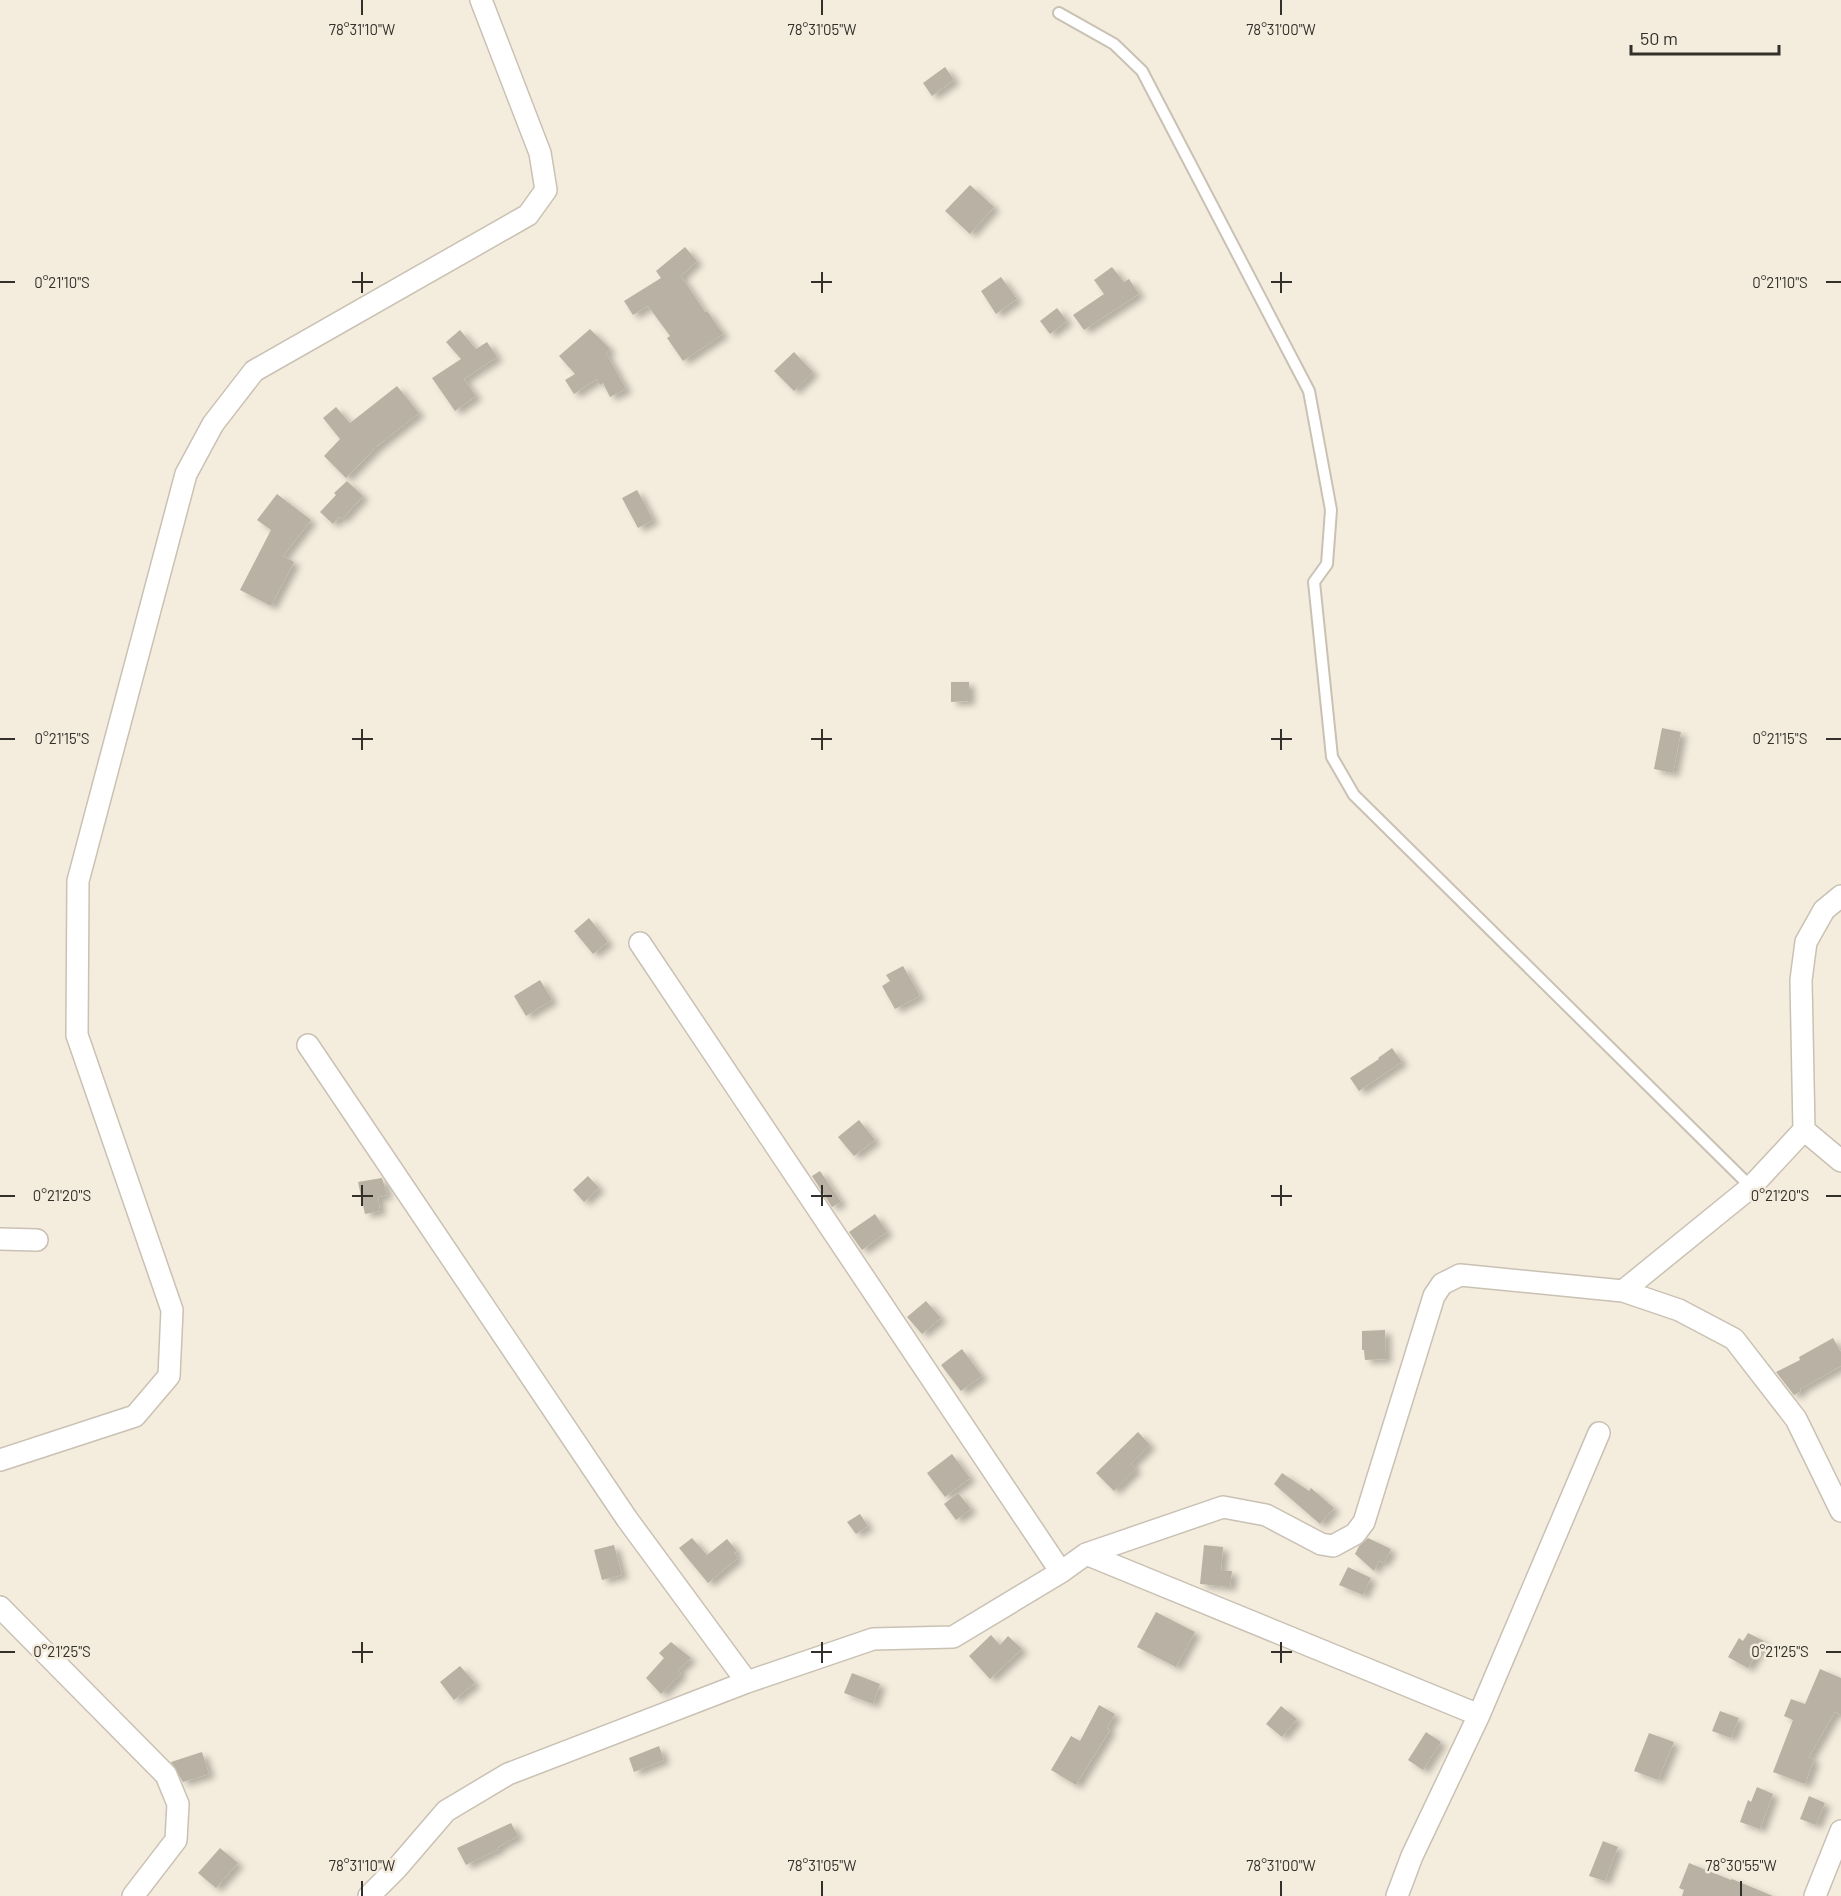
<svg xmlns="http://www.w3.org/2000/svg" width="1841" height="1896" font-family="Barlow,sans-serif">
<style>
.building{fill:#b9b2a4;filter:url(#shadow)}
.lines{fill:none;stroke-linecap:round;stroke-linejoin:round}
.service-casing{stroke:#c9c1b3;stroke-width:14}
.minor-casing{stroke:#c9c1b3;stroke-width:24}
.service{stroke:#fff;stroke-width:10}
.minor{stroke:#fff;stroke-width:21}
.ticks{fill:none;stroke:#33302b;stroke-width:2}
.ticks-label{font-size:15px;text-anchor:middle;fill:#33302b;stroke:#f4ecdd;stroke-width:5;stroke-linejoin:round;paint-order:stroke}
</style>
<defs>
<filter id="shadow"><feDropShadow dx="6" dy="4" stdDeviation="3" flood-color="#0004"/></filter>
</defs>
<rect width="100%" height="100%" fill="#f4ecdd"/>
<path class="building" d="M945,67L954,80L932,96L923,83Z
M970,185L994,207L970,234L945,211Z
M685,247L697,261L681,276L705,312L707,311L723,334L683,361L667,338L670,336L648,306L633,315L624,301L661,278L656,271Z
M1112,267L1124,282L1129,279L1139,294L1084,330L1073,315L1104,294L1094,280Z
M1001,277L1017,299L996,314L981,291Z
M1057,308L1067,321L1050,334L1040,321Z
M590,329L610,349L606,353L626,389L610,397L603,383L600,385L597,379L574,394L565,380L575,374L559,356Z
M460,330L476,349L487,342L497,357L464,379L476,396L455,411L432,378L461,359L446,342Z
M794,352L813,372L794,391L774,371Z
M397,386L419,413L376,447L346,478L324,456L340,439L323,418L336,407L350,423Z
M347,481L363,496L342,519L339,517L333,524L320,512L336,495L334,493Z
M637,490L653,520L638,528L622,498Z
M277,494L311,520L283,556L294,562L271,606L240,590L271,530L257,520Z
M951,682H969V701L951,702Z
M1662,728L1681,732L1673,773L1654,769Z
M589,918L608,942L593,954L574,931Z
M903,966L920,996L895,1009L882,986L890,981L886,975Z
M540,980L552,1000L526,1016L514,996Z
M1392,1048L1402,1062L1359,1091L1350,1078L1379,1059L1378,1058Z
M859,1120L875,1140L854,1156L838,1137Z
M820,1171L841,1202L832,1207L812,1176Z
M588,1176L599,1188L584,1202L573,1190Z
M382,1178L387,1195L378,1197L380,1211L365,1214L358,1182Z
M875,1214L887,1232L862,1250L849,1232Z
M926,1301L941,1318L922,1334L907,1317Z
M1385,1330L1386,1359L1365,1360L1364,1350H1362V1331Z
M1833,1338L1841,1352V1366L1800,1389L1801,1391L1794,1395L1776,1372L1800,1360L1799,1357Z
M962,1349L982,1376L961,1391L941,1365Z
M1138,1432L1150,1445L1131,1464L1136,1469L1114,1491L1096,1473Z
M952,1454L970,1478L945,1497L927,1473Z
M1282,1473L1309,1491L1311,1488L1334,1508L1320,1524L1274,1484Z
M958,1493L971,1509L956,1520L944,1504Z
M860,1514L868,1526L856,1534L847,1522Z
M692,1538L707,1555L727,1539L737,1551L734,1553L738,1558L708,1583L679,1548Z
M1368,1538L1391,1549L1384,1563L1379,1561L1374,1571L1355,1554L1359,1546Z
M614,1545L622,1575L602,1580L594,1550Z
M1204,1545L1223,1547L1221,1570L1232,1571L1230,1587L1200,1584Z
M1348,1567L1371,1578L1363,1595L1339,1585Z
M1156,1612L1195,1632L1176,1667L1137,1647Z
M1748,1633L1764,1641L1748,1668L1728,1657L1739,1638L1743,1641Z
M991,1635L1000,1645L1008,1636L1022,1649L990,1679L969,1656Z
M671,1642L691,1658L678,1670L681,1674L661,1694L646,1678L664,1658L659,1653Z
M460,1666L475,1683L454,1700L440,1682Z
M1820,1669L1841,1678V1715L1835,1712L1809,1757L1814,1760L1805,1784L1773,1772L1793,1720L1784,1716L1791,1699L1805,1704Z
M852,1673L880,1684L873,1704L844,1693Z
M1099,1705L1115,1714L1107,1728L1110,1730L1076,1785L1051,1770L1071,1736L1080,1741Z
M1281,1706L1297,1719L1282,1737L1266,1724Z
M1720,1711L1739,1718L1731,1738L1712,1731Z
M1426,1732L1441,1742L1423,1770L1408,1760Z
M1649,1733L1674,1742L1658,1780L1634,1771Z
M659,1746L664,1760L634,1772L629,1758Z
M202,1752L209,1774L183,1782L171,1762Z
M1757,1787L1773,1794L1760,1829L1740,1822L1748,1800L1751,1802Z
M1809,1796L1825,1803L1816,1825L1800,1819Z
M511,1823L518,1836L498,1847L499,1849L466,1865L457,1848Z
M1603,1841L1618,1847L1605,1881L1589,1876Z
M220,1848L238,1863L216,1888L198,1873Z
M1689,1863L1731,1880L1732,1879L1773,1896H1682L1684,1890L1679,1888Z"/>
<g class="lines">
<defs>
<path id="service" d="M1059,13L1114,44L1142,71L1309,391L1331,510L1327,564L1314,582L1332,757L1354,795L1751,1187"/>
<path id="minor" d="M640,943L1061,1572
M308,1045L627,1519L747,1682
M1804,1130L1841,1161
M0,1239L37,1240
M1623,1291L1751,1187L1804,1130L1801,980L1806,942L1824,910L1841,896
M0,1460L135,1416L169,1376L172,1310L77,1035L78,881L186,474L213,424L254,371L528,215L546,190L540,153L481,0
M1086,1554L1479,1715
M0,1607L166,1775L178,1804L176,1840L133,1896
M369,1896L397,1868L446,1811L508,1774L747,1682L873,1639L953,1637L1061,1572L1086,1554L1223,1507L1266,1515L1321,1544L1333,1546L1355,1534L1364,1522L1434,1296L1442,1284L1460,1275L1623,1291L1679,1310L1734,1339L1796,1419L1841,1511
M1397,1896L1412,1856L1479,1715L1599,1433
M1815,1896L1841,1831"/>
</defs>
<use href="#service" class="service-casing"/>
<use href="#minor" class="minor-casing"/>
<use href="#service" class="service"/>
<use href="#minor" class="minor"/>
</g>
<path class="ticks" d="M362,0V15M822,0V15M1281,0V15M362,272V293M822,272V293M1281,272V293M0,282H15M352,282H373M811,282H832M1271,282H1292M1826,282H1841M362,729V750M822,729V750M1281,729V750M0,739H15M352,739H373M811,739H832M1271,739H1292M1826,739H1841M362,1185V1206M822,1185V1206M1281,1185V1206M0,1196H15M352,1196H373M811,1196H832M1271,1196H1292M1826,1196H1841M362,1642V1663M822,1642V1663M1281,1642V1663M0,1652H15M352,1652H373M811,1652H832M1271,1652H1292M1826,1652H1841M362,1881V1896M822,1881V1896M1281,1881V1896M1741,1881V1896"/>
<g class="ticks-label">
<text x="362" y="35">78°31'10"W</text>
<text x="822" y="35">78°31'05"W</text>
<text x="1281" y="35">78°31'00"W</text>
<text x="62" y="288">0°21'10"S</text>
<text x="1780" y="288">0°21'10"S</text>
<text x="62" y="744">0°21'15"S</text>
<text x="1780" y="744">0°21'15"S</text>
<text x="62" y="1201">0°21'20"S</text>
<text x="1780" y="1201">0°21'20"S</text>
<text x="62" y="1657">0°21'25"S</text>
<text x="1780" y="1657">0°21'25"S</text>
<text x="362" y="1871">78°31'10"W</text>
<text x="822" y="1871">78°31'05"W</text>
<text x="1281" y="1871">78°31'00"W</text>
<text x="1741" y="1871">78°30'55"W</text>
</g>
<path d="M1631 45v9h148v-9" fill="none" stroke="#33302b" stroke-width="3"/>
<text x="1640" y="45" font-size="18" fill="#33302b" stroke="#f4ecdd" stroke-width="4.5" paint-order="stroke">50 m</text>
</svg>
